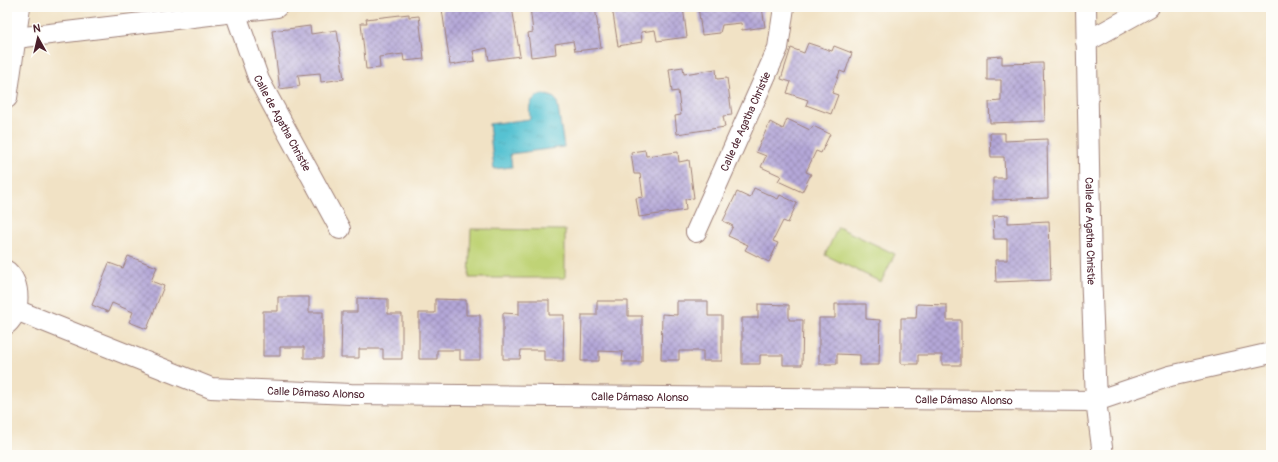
<svg xmlns="http://www.w3.org/2000/svg" width="1278" height="462" font-family="Pangolin,sans-serif">
<style>
.garden{fill:#bfd376;stroke:#847950}
.water{fill:url(#water-ripples);stroke:#50707e}
.building{fill:url(#building-cross-hatch)}
.lines{fill:none;stroke-linecap:round;stroke-linejoin:round}
.minor-casing{stroke:#9e8078;stroke-width:22}
.minor{stroke:#fff;stroke-width:20}
.labels{text-anchor:middle;stroke-width:3.5;stroke-linejoin:round;paint-order:stroke}
.street-label{font-size:11px;fill:#4a1f2b;stroke:#fdfcf7}
</style>
<defs>
<pattern id="water-ripples" width="26" height="14" patternUnits="userSpaceOnUse"><rect width="26" height="14" fill="#57c2d2"/><path d="M2 4q2-2 4 0t4 0M15 11q2-2 4 0t4 0" fill="none" stroke="#4da6b4"/></pattern>
<pattern id="building-cross-hatch" width="8" height="8" patternUnits="userSpaceOnUse"><rect width="8" height="8" fill="#b4a7d8"/><path d="M0 0l8 8M0 8l8-8" fill="none" stroke="#9487af"/></pattern>
</defs>
<rect width="100%" height="100%" fill="#fdfcf7"/>
<filter id="ink" filterUnits="userSpaceOnUse"><feTurbulence type="fractalNoise" baseFrequency=".025" numOctaves="2"/><feDisplacementMap in="SourceGraphic" scale="8" xChannelSelector="R" yChannelSelector="G"/><feConvolveMatrix kernelMatrix="1 2 1 2 8 2 1 2 1" color-interpolation-filters="sRGB"/></filter>
<filter id="wash" filterUnits="userSpaceOnUse"><feTurbulence type="fractalNoise" baseFrequency=".012" numOctaves="4" result="noise"/><feDisplacementMap in="SourceGraphic" scale="16" xChannelSelector="R" yChannelSelector="G"/><feGaussianBlur stdDeviation="0.9" result="paint"/><feColorMatrix in="noise" values="0 0 0 0 0 0 0 0 0 0 0 0 0 0 0 0 0 1.4 0 .05"/><feComposite in="paint" operator="in"/></filter>
<g filter="url(#wash)">
<rect width="100%" height="100%" fill="#f1e2c5"/>
<path class="garden" d="M838,227L895,254L881,282L825,255Z
M471,229L565,230V278H469Z"/>
<path class="water" d="M542,94L553,97L557,101L564,147L510,154L512,167L494,169L489,124L530,119C529,106 528,100 542,94Z"/>
<g id="blocks">
<path class="building" d="M458,7H512L520,56L489,60L487,48L473,51L475,61L450,65L442,9Z
M530,7H595L601,48L575,51L573,41L555,44L556,54L531,57L528,33L533,32Z
M612,7H683L687,37L657,41L655,30L641,32L642,42L618,46Z
M698,7H762L765,27L742,30L741,23L722,25L720,33L702,35Z
M409,14V17L419,16L424,59L404,61L403,54L379,57L380,68L366,69L361,23H367L366,19Z
M310,26L311,34L337,30L344,79L321,82L320,73L298,75L300,86L280,89L272,31Z
M808,43L832,51L834,46L852,53L845,73L840,71L832,93L838,95L831,114L806,105L808,100L787,93L791,82L781,79L791,48L804,53Z
M1002,56V64L1043,63L1045,121L990,123L989,102L1001,101V80H987V57Z
M683,67L684,74L716,69L717,79L727,78L732,115L723,116L725,127L677,134L675,116L681,115L678,91L672,92L669,69Z
M787,119L810,130L813,126L830,134L821,153L816,151L806,172L811,174L802,192L778,181L781,176L761,167L766,156L756,152L770,122L783,129Z
M990,133H1005V141L1047,139L1048,198L993,200V178H1005L1004,157H991Z
M645,150L646,156L678,152L679,162L689,160L694,198L685,199L686,210L639,217L636,198L643,197L640,174H634L631,152Z
M754,188L778,199L780,195L797,203L788,223L783,221L773,241L778,243L769,262L745,250L748,245L728,236L733,226L723,221L737,192L750,198Z
M1008,215V223L1049,221L1051,280L996,282L995,260H1007V239H994L993,216Z
M128,256L157,267L151,281L164,286L147,329L129,322L133,312L112,303L108,312L92,305L109,263L123,268Z
M278,297H309V312H323V358H304V347H280V356H263V311H278Z
M357,298L388,299V314H402V359H383V349H359V358H341L342,312H357Z
M435,299L466,300V315H480V360H460V350H437V359H419V313H435Z
M519,300H549V315H564L563,361H544V350H521L520,359H503V313L519,314Z
M597,301H628V316H642V362H622L623,352L599,351V361H581L582,315H597Z
M677,301H708V316H722V361H703V351H679V360H661L662,314L677,315Z
M758,304L789,305V320H803L802,365H783V355H760V364H742V318H758Z
M835,304H866V319L880,320L879,365H860V355L837,354V364H819V318H835Z
M917,304L947,305V320H961V365H942V355H918V364H901V318H916Z"/>
</g>
</g>
<g filter="url(#ink)">
<use href="#blocks" fill-opacity="0" stroke="#9e8078" stroke-width="1"/>
<g class="lines">
<defs>
<g id="minor">
<path id="s1" d="M1086,7L1091,269L1096,401L1103,455"/>
<path id="s2" d="M235,12L259,80L340,229"/>
<path d="M16,38L277,7"/>
<path d="M1086,42L1149,7"/>
<path d="M7,98L20,7"/>
<path id="s3" d="M696,232L778,48L784,7"/>
<path d="M7,271C21,284 21,311 7,324"/>
<path id="s4" d="M16,310L211,388L351,394L1096,401L1170,376L1271,353"/>
</g>
</defs>
<use href="#minor" class="minor-casing"/>
<use href="#minor" class="minor"/>
</g>
</g>
<g class="labels">
<g class="street-label">
<text dy="4" stroke="none"><textPath href="#s3" startOffset="121">Calle de Agatha Christie</textPath></text>
<text dy="4" stroke="none"><textPath href="#s2" startOffset="121">Calle de Agatha Christie</textPath></text>
<text dy="4" stroke="none"><textPath href="#s1" startOffset="224">Calle de Agatha Christie</textPath></text>
<text dy="4" stroke="none"><textPath href="#s4" startOffset="315">Calle Dámaso Alonso</textPath></text>
<text dy="4" stroke="none"><textPath href="#s4" startOffset="639">Calle Dámaso Alonso</textPath></text>
<text dy="4" stroke="none"><textPath href="#s4" startOffset="963">Calle Dámaso Alonso</textPath></text>
</g>
</g>
<rect width="1278" height="462" fill="none" stroke="#fdfcf7" stroke-width="24"/>
<g transform="translate(38 38) rotate(352)" stroke="#fdfcf7" stroke-width="3" paint-order="stroke">
<path d="M0-3L7 15L0 10L-7 15Z" fill="#4a1f2b"/>
<text y="-6" font-size="11" font-weight="bold" text-anchor="middle" fill="#4a1f2b">N</text>
</g>
</svg>
